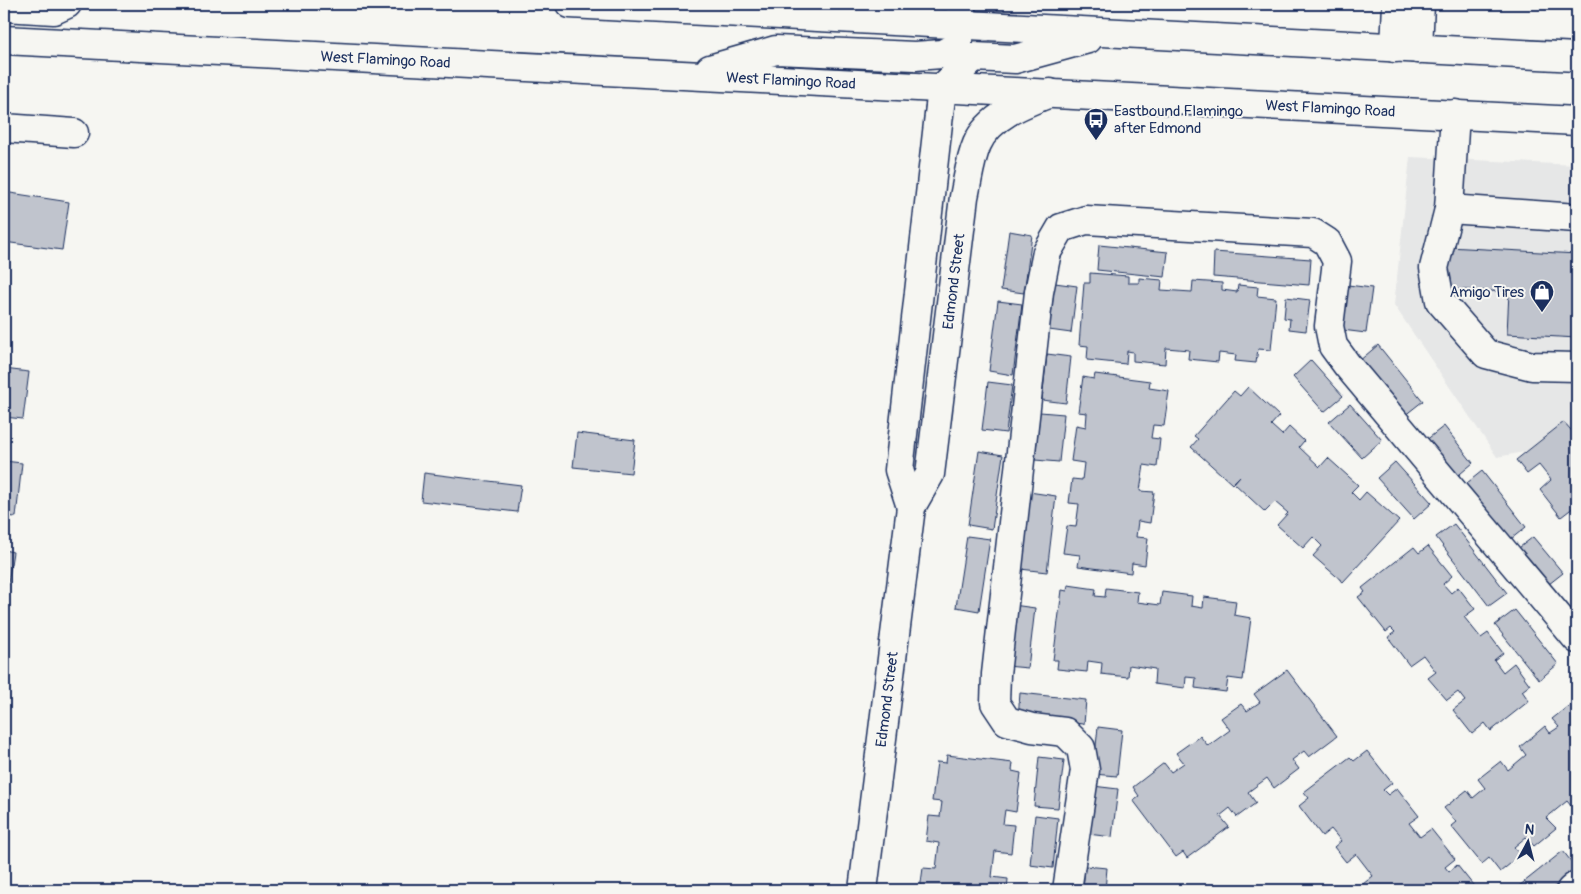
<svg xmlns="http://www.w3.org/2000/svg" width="1581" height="894" font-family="Pangolin,sans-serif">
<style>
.built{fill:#e6e7e7}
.building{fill:#c0c4cd;stroke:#1b2f5e}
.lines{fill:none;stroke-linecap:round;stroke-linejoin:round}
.minor-casing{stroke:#1b2f5e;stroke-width:31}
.major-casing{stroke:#1b2f5e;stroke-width:31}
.minor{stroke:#f6f6f2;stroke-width:28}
.major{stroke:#f6f6f2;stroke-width:28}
.labels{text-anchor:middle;stroke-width:4;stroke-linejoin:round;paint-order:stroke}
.street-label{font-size:15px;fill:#1b2f5e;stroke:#f6f6f2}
.poi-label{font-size:15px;fill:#1b2f5e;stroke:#f6f6f2;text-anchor:start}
</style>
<rect width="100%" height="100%" fill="#f6f6f2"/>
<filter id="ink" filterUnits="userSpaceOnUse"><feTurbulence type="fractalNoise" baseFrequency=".02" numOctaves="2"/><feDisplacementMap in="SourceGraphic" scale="10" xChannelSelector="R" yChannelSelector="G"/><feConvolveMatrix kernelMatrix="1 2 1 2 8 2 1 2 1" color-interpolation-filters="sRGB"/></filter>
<g filter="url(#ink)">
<path class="built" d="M1410,157L1577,165V442L1497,457L1394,305Z"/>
<path class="building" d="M4,192L69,202L62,250L4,242Z
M1009,231L1032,235L1024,293L1001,290Z
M1099,245L1168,252L1165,277L1097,270Z
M1448,247L1577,254V338L1507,334L1509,292L1446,289Z
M1214,252L1311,259L1309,285L1213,277Z
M1090,273L1128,276V283H1139V278L1162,280L1161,290L1192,292L1193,281L1222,283V290L1237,292L1238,285L1258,287L1257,296L1276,298L1271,350L1258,349L1256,363L1235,361L1236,355L1219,353L1218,362L1188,359L1189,350L1166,348L1165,364L1133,361V352L1127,351L1126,364L1087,360L1088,346L1079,345L1084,283H1090Z
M1055,283L1077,286L1071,333L1049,330Z
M1348,285L1372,288L1366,333L1342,330Z
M1286,297L1310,300L1306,331L1289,329L1290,319L1284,318Z
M998,301L1022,304L1013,375L989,371Z
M1378,345L1423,401L1404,416L1359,361Z
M1047,354L1071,357L1066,403L1042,400Z
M1311,360L1343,396L1324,412L1293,377Z
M4,369L29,372L23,419L4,417Z
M1095,374L1150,381L1149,388L1169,391L1164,426L1153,425L1151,438L1160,439L1157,467L1144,465L1140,491L1154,492L1150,523L1138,521L1136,537L1148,538L1145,565L1132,563L1131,573L1078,566L1080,555L1063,553L1067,526L1076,527L1079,504L1069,503L1072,479L1082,480L1084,463L1071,461L1076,425L1086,427L1087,413L1078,412L1083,377L1094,379Z
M988,382L1012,385L1006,433L982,430Z
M1248,387L1279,416L1271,425L1282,435L1289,427L1304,441L1299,447L1320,467L1328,458L1358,485L1351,492L1359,500L1366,492L1399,521L1343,582L1313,556L1322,546L1313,537L1303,548L1277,525L1288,513L1275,502L1265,512L1234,483L1240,476L1232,484L1191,447L1198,439L1194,436L1234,391L1240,396Z
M1350,404L1382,440L1362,458L1329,422Z
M1040,412L1064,414L1059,462L1035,460Z
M1564,422L1577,437L1571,442L1577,449V510L1574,507L1561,517L1540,490L1551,480L1539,465L1527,474L1516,460Z
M1444,426L1473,463L1454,479L1425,441Z
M577,433L635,440L631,473L573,467Z
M979,451L1003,455L992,529L968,525Z
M4,461L22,463L16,517L4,516Z
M1395,462L1432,503L1414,519L1377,478Z
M1482,471L1526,527L1506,543L1462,487Z
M424,473L521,485L517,512L421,501Z
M1029,492L1056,496L1047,572L1020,569Z
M1454,524L1507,593L1489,606L1436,537Z
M967,536L990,539L979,611L956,607Z
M1533,537L1563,573L1544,588L1515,551Z
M1428,546L1452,576L1443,584L1451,593L1458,587L1475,609L1464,617L1481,638L1488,633L1503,653L1494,660L1503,672L1514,663L1530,685L1522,691L1529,701L1491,731L1485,723L1472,734L1453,710L1465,701L1458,692L1447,700L1428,678L1436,672L1423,655L1409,665L1388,637L1395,632L1391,628L1386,632L1358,597L1365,592L1362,588L1414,547L1419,553Z
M4,550L13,552L5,602H4Z
M1068,585L1096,589L1095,596L1105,597L1106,588L1138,592L1137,602L1160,605L1162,592L1192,596L1191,606L1203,608L1204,597L1236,601L1234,615L1251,618L1243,680L1228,678L1226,692L1195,688L1196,678L1186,677L1185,688L1154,684L1155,669L1129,665L1128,677L1101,674L1102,663L1088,661L1087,672L1057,669L1058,660H1053L1062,590L1067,591Z
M1013,605L1035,608L1028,668L1006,666Z
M1515,610L1558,664L1539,680L1495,625Z
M1287,670L1337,736L1309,757L1304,751L1292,760L1299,769L1274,788L1267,778L1248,792L1256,803L1237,817L1230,808L1220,816L1229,827L1187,858L1183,852L1176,857L1133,800L1139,796L1133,787L1164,763L1171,772L1184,763L1176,753L1200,736L1208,746L1230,730L1221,718L1241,704L1247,711L1260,702L1254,694Z
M1020,693L1086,700L1084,724L1018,718Z
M1577,699V810L1576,812L1567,801L1546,818L1556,828L1534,846L1526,837L1514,847L1521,855L1500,872L1489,858L1482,864L1451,826L1456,822L1444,808L1467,790L1473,798L1485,788L1478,779L1501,761L1508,770L1526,755L1520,747L1545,726L1550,733L1559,727L1552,719Z
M1098,727L1122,730L1117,776L1093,774Z
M1367,751L1392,783L1383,790L1388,795L1397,788L1419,816L1409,823L1420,837L1431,829L1455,859L1445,867L1449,872L1457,865L1477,890H1368L1363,884L1373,876L1356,854L1346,862L1334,847L1341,841L1331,829L1322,836L1299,806L1309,798L1304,792L1350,757L1354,761Z
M947,755L1013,763L1012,771L1021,773L1016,812L1005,810L1003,824L1014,825L1011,853L995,851L992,877L1008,879L1007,890H920L923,868L936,869L939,843L926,841L929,816L940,817L942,802L932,801L937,762L946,763Z
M1039,757L1064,760L1058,808L1034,806Z
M1093,786L1118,789L1112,837L1088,834Z
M1035,815L1058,818L1053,868L1030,865Z
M1563,851L1577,869L1550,890H1514Z
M1085,866L1107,868L1105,890H1083Z"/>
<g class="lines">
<defs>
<g id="minor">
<path d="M961,23V4"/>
<path d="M1395,48L1397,4"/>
<path d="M1418,49L1420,4"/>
<path d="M1455,114L1449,209L1434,268L1440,301L1486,354L1532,366L1577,367"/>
<path d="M4,128L74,133"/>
<path d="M1449,209L1577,218"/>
<path d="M911,507L899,470L942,88"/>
<path id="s1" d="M863,890L911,507L930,474L964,197C968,179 970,160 977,144C989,116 1024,103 1050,93"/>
<path d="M1067,890L1085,770L1081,748L1065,732L1032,728L1007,721L995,703L996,674L1039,292L1047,252L1061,228L1086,220L1313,233L1327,242L1337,261L1329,326L1333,346L1347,365L1577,639"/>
<path d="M1571,890L1577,885"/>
</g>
<g id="major">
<path d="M570,4L1577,57"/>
<path d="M4,7L54,10L67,4"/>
<path id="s2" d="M4,40L1577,121"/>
<path d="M710,69L776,50L915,56L942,54L957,46L961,23"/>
<path d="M942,88L974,57L1015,59L1088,39"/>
</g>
</defs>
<use href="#minor" class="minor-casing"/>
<use href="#major" class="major-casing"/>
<use href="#minor" class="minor"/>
<use href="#major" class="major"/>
</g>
</g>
<defs>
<symbol id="bus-pin" viewBox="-11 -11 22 30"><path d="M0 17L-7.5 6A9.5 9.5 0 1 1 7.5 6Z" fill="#1b2f5e" stroke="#f6f6f2"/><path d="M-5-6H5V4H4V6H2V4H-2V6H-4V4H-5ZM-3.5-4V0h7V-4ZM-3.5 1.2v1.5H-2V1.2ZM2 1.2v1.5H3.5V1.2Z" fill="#fff"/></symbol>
<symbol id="shop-pin" viewBox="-11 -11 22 30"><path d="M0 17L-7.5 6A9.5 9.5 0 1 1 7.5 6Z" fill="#1b2f5e" stroke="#f6f6f2"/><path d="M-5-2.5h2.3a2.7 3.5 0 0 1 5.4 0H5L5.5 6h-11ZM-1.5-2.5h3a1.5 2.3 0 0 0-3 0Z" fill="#fff"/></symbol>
</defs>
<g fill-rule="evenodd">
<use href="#bus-pin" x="1082" y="106" width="28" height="38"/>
<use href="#shop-pin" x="1528" y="278" width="28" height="38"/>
</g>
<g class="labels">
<g class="street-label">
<text dy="5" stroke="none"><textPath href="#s2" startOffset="382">West Flamingo Road</textPath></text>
<text dy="5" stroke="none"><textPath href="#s2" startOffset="788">West Flamingo Road</textPath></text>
<text dy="5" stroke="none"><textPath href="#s2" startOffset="1328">West Flamingo Road</textPath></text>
<text dy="5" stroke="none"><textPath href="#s1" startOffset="618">Edmond Street</textPath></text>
<text dy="5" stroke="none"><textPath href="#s1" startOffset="192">Edmond Street</textPath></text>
</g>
<g class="poi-label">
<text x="1114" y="116">Eastbound Flamingo<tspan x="1114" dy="17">after Edmond</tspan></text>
<text x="1524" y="297" text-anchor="end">Amigo Tires</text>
</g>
</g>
<rect width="1581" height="894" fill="none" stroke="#f6f6f2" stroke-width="20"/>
<rect x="10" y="10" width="1561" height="874" fill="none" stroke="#1b2f5e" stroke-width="2" filter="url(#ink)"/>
<g transform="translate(1528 842) rotate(7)" stroke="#f6f6f2" stroke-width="4" paint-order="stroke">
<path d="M0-4L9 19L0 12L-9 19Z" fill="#1b2f5e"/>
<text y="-8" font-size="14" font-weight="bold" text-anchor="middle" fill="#1b2f5e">N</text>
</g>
</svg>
